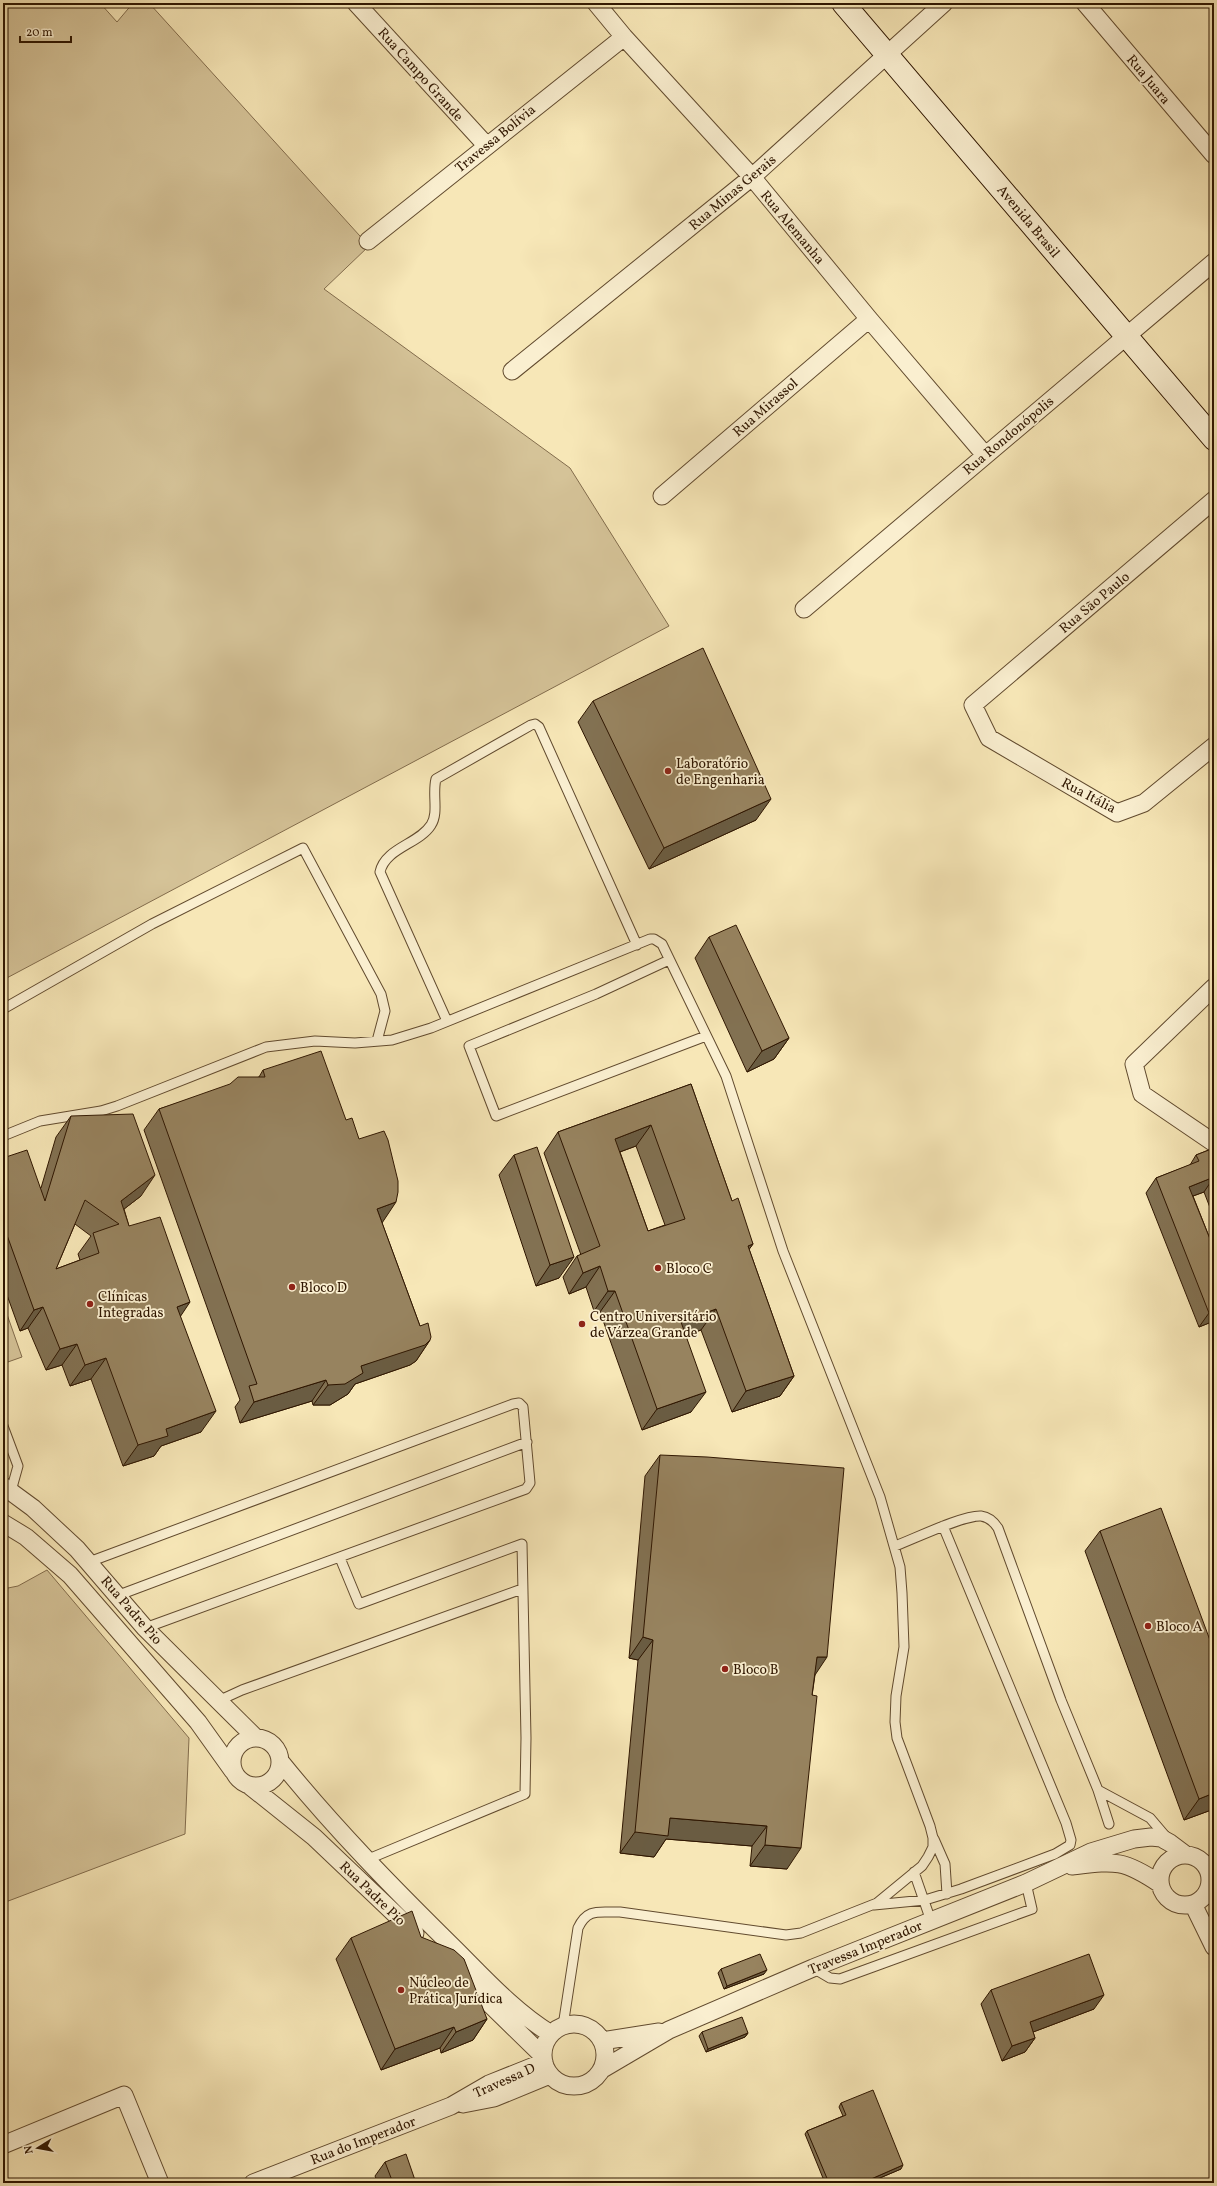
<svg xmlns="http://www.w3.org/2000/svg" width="1217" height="2186" font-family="Vollkorn,serif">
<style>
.green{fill:#d5c398;stroke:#826c4c}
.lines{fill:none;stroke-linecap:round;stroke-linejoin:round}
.lane-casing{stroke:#614a2e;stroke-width:11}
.street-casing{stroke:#614a2e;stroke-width:19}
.secondary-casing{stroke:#2f1600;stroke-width:24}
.lane{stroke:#faefd0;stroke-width:9}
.street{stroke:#faefd0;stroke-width:17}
.secondary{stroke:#faefd0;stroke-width:22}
.wall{fill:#827152;stroke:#2f1600;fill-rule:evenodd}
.shaded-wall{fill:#6a5c42;stroke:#2f1600}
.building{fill:#97835f;stroke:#2f1600;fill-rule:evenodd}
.poi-dot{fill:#8f2418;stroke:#faefd0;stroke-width:1.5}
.labels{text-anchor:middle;stroke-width:3.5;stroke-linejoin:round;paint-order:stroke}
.street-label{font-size:14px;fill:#2f1600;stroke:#faefd0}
.poi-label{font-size:14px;fill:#2f1600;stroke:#faefd0;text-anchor:start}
</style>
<rect width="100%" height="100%" fill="#f7e7b7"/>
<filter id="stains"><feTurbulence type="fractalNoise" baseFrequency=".005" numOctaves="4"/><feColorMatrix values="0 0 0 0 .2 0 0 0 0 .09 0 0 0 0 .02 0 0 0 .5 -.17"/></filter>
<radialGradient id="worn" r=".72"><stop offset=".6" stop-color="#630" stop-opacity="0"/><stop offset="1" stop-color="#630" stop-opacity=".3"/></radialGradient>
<path class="green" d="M3,3H100L117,22L133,3H149L369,246L324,289L570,468L669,626L3,980Z
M3,1303L22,1357L5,1363L3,1362Z
M47,1570L189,1738L185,1834L3,1903V1589L18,1586Z"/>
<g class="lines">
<defs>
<path id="lane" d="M669,960L596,994L469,1046L496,1116L706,1036
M3,1009L152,924L303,848L381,994L385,1011L377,1041
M447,1021L380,872C385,848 419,844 431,825C439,813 432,794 436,779L531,725L535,724L539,727L637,945
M3,1136L40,1121L101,1111L117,1106L266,1047L315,1041L355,1043L392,1040L431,1028L650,939H654L662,944L726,1076L783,1251L880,1497L900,1567L902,1593L904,1647L896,1696L895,1722L897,1738L930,1826L933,1838V1847L928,1857L922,1866L877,1903L801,1933L786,1935L620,1912C600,1913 588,1907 578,1928L563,2026
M3,1426L18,1466L11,1491
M895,1546C914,1539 963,1515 981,1516C989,1517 994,1522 998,1528L1061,1700L1098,1790L1150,1818L1167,1838
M340,1558L359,1604L522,1544L526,1738L525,1794L366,1860
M89,1562L513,1404L519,1403L523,1407L530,1483L526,1489L145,1628
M119,1595L527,1442
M218,1701L242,1690L522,1589
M1098,1790L1109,1824
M934,1839L945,1864L947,1894
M914,1872L931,1921
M874,1905L925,1900L961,1889L1055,1854L1070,1845L1071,1840L1066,1823L943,1526
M813,1968L830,1978L840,1979L1032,1909L1026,1883"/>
<path id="street" d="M356,3L486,145
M596,3L624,37L752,177L869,319L985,455
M1085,3L1214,155
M368,241L624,37
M512,371L752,177L944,3
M662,496L869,319
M1214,500L973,705L989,738L1117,813L1144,803L1214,746
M804,609L1214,262
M1214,987L1134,1064L1142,1094L1214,1143
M3,1486L33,1508L77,1549L145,1628L256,1738
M3,1523L26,1537L70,1575L198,1722L233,1771
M232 1762a24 24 0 1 1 48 0a24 24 0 1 1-48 0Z
M280,1761C334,1828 394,1889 456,1950C485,1979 515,2012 551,2034
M250,1786L314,1837L415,1933
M1160 1880a25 25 0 1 1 50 0a25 25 0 1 1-50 0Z
M1072,1866C1115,1861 1123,1859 1160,1884
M1193,1904L1214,1947
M459,1974L543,2056
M543 2055a31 31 0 1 1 62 0a31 31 0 1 1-62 0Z
M602,2041L659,2032
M601,2070L669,2030L813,1968L1026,1883L1091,1852L1134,1839L1151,1837L1161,1838L1170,1843L1186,1855
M463,2104L494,2098L550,2075
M3,2145L124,2095L160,2183
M253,2183L451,2106L489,2084L544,2062"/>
<path id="secondary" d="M843,3L1214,439"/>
</defs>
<use href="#lane" class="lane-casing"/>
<use href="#street" class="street-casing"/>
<use href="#secondary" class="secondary-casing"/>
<use href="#lane" class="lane"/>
<use href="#street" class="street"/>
<use href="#secondary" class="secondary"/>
</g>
<path class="wall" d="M593,701L756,820L649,869L578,722Z
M709,937L789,1038L774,1059L747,1072L695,958Z
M263,1070L382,1223L420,1326L430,1340L416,1361L410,1365L355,1384L348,1394L330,1405H313L312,1401L240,1423L235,1407L240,1400L144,1130L159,1109L259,1077Z
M691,1084L732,1201L753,1244L749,1249L794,1376L780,1396L732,1412L701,1330L686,1336L691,1412L642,1430L600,1312L594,1311L586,1287L569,1294L563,1277L577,1256L581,1255L544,1153L558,1132ZM636,1146L665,1225L648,1231L620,1152Z
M71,1116L141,1196L124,1209L129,1226L180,1317L201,1432L161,1446L154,1456L123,1466L91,1379L70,1386L62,1365L46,1370L28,1328L20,1331L3,1284V1158L41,1188L56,1137ZM75,1224L91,1236L78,1254L80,1260L56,1269Z
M1214,1148V1218L1204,1192L1193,1196L1214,1249V1321L1199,1327L1146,1193L1156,1178L1190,1165L1196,1155Z
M514,1155L559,1278L536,1286L499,1175Z
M660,1455L815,1675L787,1869L750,1866L752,1846L666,1839L654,1857L620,1853L638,1660L629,1658L645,1476Z
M1100,1531L1214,1651V1809L1184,1820L1085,1551Z
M421,1937L487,2019L473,2040L441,2053L440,2048L381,2070L336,1959L351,1938Z
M721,1969L764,1974L724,1989L718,1973Z
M991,1990L1094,2009L1033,2032L1035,2038L1025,2052L1002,2061L981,2004Z
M702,2032L748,2033L745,2037L706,2052L699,2036Z
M841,2103L901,2169L868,2183H825L805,2134L807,2131L843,2116L839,2107Z
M385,2162L416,2183H378L375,2176Z"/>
<path class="shaded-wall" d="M771,799L756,820L649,869L664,848Z
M789,1038L774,1059L747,1072L762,1051Z
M651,1125L636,1146L600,1159L615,1139Z
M155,1175L141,1196L111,1219L121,1201Z
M1214,1177L1204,1192L1179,1201L1189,1187Z
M396,1202L382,1223L377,1209Z
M753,1244L738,1265L748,1246Z
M574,1257L559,1278L536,1286L550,1265Z
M600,1266L586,1287L569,1294L583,1273Z
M608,1291H615L600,1312L594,1311Z
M190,1302L176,1323L177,1307Z
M43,1307L28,1328L20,1331L34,1310Z
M716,1309L701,1330L666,1342L681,1322Z
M1214,1311V1321L1199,1327L1209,1313Z
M430,1340L416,1361L410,1365L355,1384L348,1394L330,1405H313L328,1385L361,1366Z
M77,1344L62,1365L46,1370L60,1349Z
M106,1358L91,1379L70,1386L85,1365Z
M794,1376L780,1396L732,1412L746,1391Z
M326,1380L312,1401L240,1423L254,1402Z
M706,1392L691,1412L642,1430L657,1409Z
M216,1411L201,1432L161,1446L154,1456L123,1466L138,1445L166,1429Z
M643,1637L653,1640L638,1660L629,1658Z
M817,1657H827L813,1678Z
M1214,1793V1809L1184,1820L1199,1799Z
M670,1818L767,1826L752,1846L666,1839L654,1857L620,1853L635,1832Z
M765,1845L801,1848L787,1869L750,1866Z
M767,1970L764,1974L724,1989L727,1986Z
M1104,1995L1094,2009L1020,2037L1030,2022Z
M487,2019L473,2040L441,2053L456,2032Z
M454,2027L440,2048L381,2070L395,2049Z
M748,2033L745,2037L706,2052L708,2049Z
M1035,2038L1025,2052L1002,2061L1012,2046Z
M903,2165L901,2169L868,2183H862Z"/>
<path class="building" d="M703,648L771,799L664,848L593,701Z
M736,925L789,1038L762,1051L709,937Z
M321,1051L346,1120L352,1118L359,1139L384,1131L388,1140L398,1181V1192L396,1202L377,1209L420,1326L428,1323L431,1337L430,1340L425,1345L361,1366L363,1373L345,1384L328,1385L326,1380L254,1402L249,1386L257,1384L159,1109L230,1084L238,1077H265L263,1070Z
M691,1084L732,1201L738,1198L753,1244L748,1246L794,1376L746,1391L716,1309L681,1322L706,1392L657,1409L615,1291H608L600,1266L583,1273L577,1256L600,1246L558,1132ZM651,1125L685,1219L648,1231L615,1139Z
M133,1114L155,1175L121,1201L129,1226L160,1217L190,1302L177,1307L216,1411L166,1429L168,1436L138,1445L106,1358L85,1365L77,1344L60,1349L43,1307L34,1310L3,1224V1158L27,1150L45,1201L71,1116ZM85,1200L119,1224L93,1233L99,1253L56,1269Z
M537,1147L574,1257L550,1265L514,1155Z
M1214,1148V1178V1177L1189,1187L1214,1249V1311L1209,1313L1156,1178L1199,1161L1196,1155Z
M660,1455L707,1457L844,1468L827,1657H817L812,1695L817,1696L801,1848L765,1845L767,1826L670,1818L668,1836L635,1832L653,1640L643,1637Z
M1161,1508L1214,1651V1793L1199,1799L1100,1531Z
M412,1911L421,1937L454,1950L464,1959L487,2019L456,2032L454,2027L395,2049L351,1938Z
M760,1954L767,1970L727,1986L721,1969Z
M1089,1954L1104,1995L1030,2022L1035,2038L1012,2046L991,1990Z
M742,2017L748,2033L708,2049L702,2032Z
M873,2090L903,2165L862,2183H829L807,2131L846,2115L841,2103Z
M406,2154L416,2183H393L385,2162Z"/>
<g class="poi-dot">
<circle cx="668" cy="771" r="4"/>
<circle cx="658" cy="1268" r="4"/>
<circle cx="292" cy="1287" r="4"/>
<circle cx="90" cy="1304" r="4"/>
<circle cx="582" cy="1324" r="4"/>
<circle cx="1148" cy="1626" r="4"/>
<circle cx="725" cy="1669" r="4"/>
<circle cx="401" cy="1990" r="4"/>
</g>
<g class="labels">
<g class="street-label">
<text transform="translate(421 74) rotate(48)" y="5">Rua Campo Grande</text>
<text transform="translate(1149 79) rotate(50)" y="5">Rua Juara</text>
<text transform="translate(495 138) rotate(-39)" y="5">Travessa Bolívia</text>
<text transform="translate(732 192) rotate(-40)" y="5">Rua Minas Gerais</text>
<text transform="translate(1029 221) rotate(50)" y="5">Avenida Brasil</text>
<text transform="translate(793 227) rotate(50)" y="5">Rua Alemanha</text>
<text transform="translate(765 407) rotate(-41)" y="5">Rua Mirassol</text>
<text transform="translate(1008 435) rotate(-40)" y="5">Rua Rondonópolis</text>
<text transform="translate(1094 602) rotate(-40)" y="5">Rua São Paulo</text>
<text transform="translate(1089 795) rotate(28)" y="5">Rua Itália</text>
<text transform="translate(132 1610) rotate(49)" y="5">Rua Padre Pio</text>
<text transform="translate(373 1893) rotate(44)" y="5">Rua Padre Pio</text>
<text transform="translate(865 1947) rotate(-22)" y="5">Travessa Imperador</text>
<text transform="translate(504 2080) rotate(-24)" y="5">Travessa D</text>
<text transform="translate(363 2140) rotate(-21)" y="5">Rua do Imperador</text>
</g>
<g class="poi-label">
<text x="676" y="768">Laboratório<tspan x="676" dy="16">de Engenharia</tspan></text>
<text x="666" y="1273">Bloco C</text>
<text x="300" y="1292">Bloco D</text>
<text x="98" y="1301">Clínicas<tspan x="98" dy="16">Integradas</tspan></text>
<text x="590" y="1321">Centro Universitário<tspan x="590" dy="16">de Várzea Grande</tspan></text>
<text x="1156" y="1631">Bloco A</text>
<text x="733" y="1674">Bloco B</text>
<text x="409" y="1987">Núcleo de<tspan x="409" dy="16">Prática Jurídica</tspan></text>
</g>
</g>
<rect width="1217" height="2186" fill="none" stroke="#f7e7b7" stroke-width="16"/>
<rect x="4" y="4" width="1209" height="2178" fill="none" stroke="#2f1600" stroke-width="2"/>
<rect x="8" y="8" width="1201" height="2170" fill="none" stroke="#2f1600"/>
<g transform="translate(38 2148) rotate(259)" stroke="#faefd0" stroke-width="3" paint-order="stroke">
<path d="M0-3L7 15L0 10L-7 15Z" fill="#2f1600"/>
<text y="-6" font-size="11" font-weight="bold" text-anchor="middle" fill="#2f1600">N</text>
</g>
<path d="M20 36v6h51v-6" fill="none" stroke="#2f1600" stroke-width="2"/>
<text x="26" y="36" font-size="12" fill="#2f1600" stroke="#faefd0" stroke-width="3" paint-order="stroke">20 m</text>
<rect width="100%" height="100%" filter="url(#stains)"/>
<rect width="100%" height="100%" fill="url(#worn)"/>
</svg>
